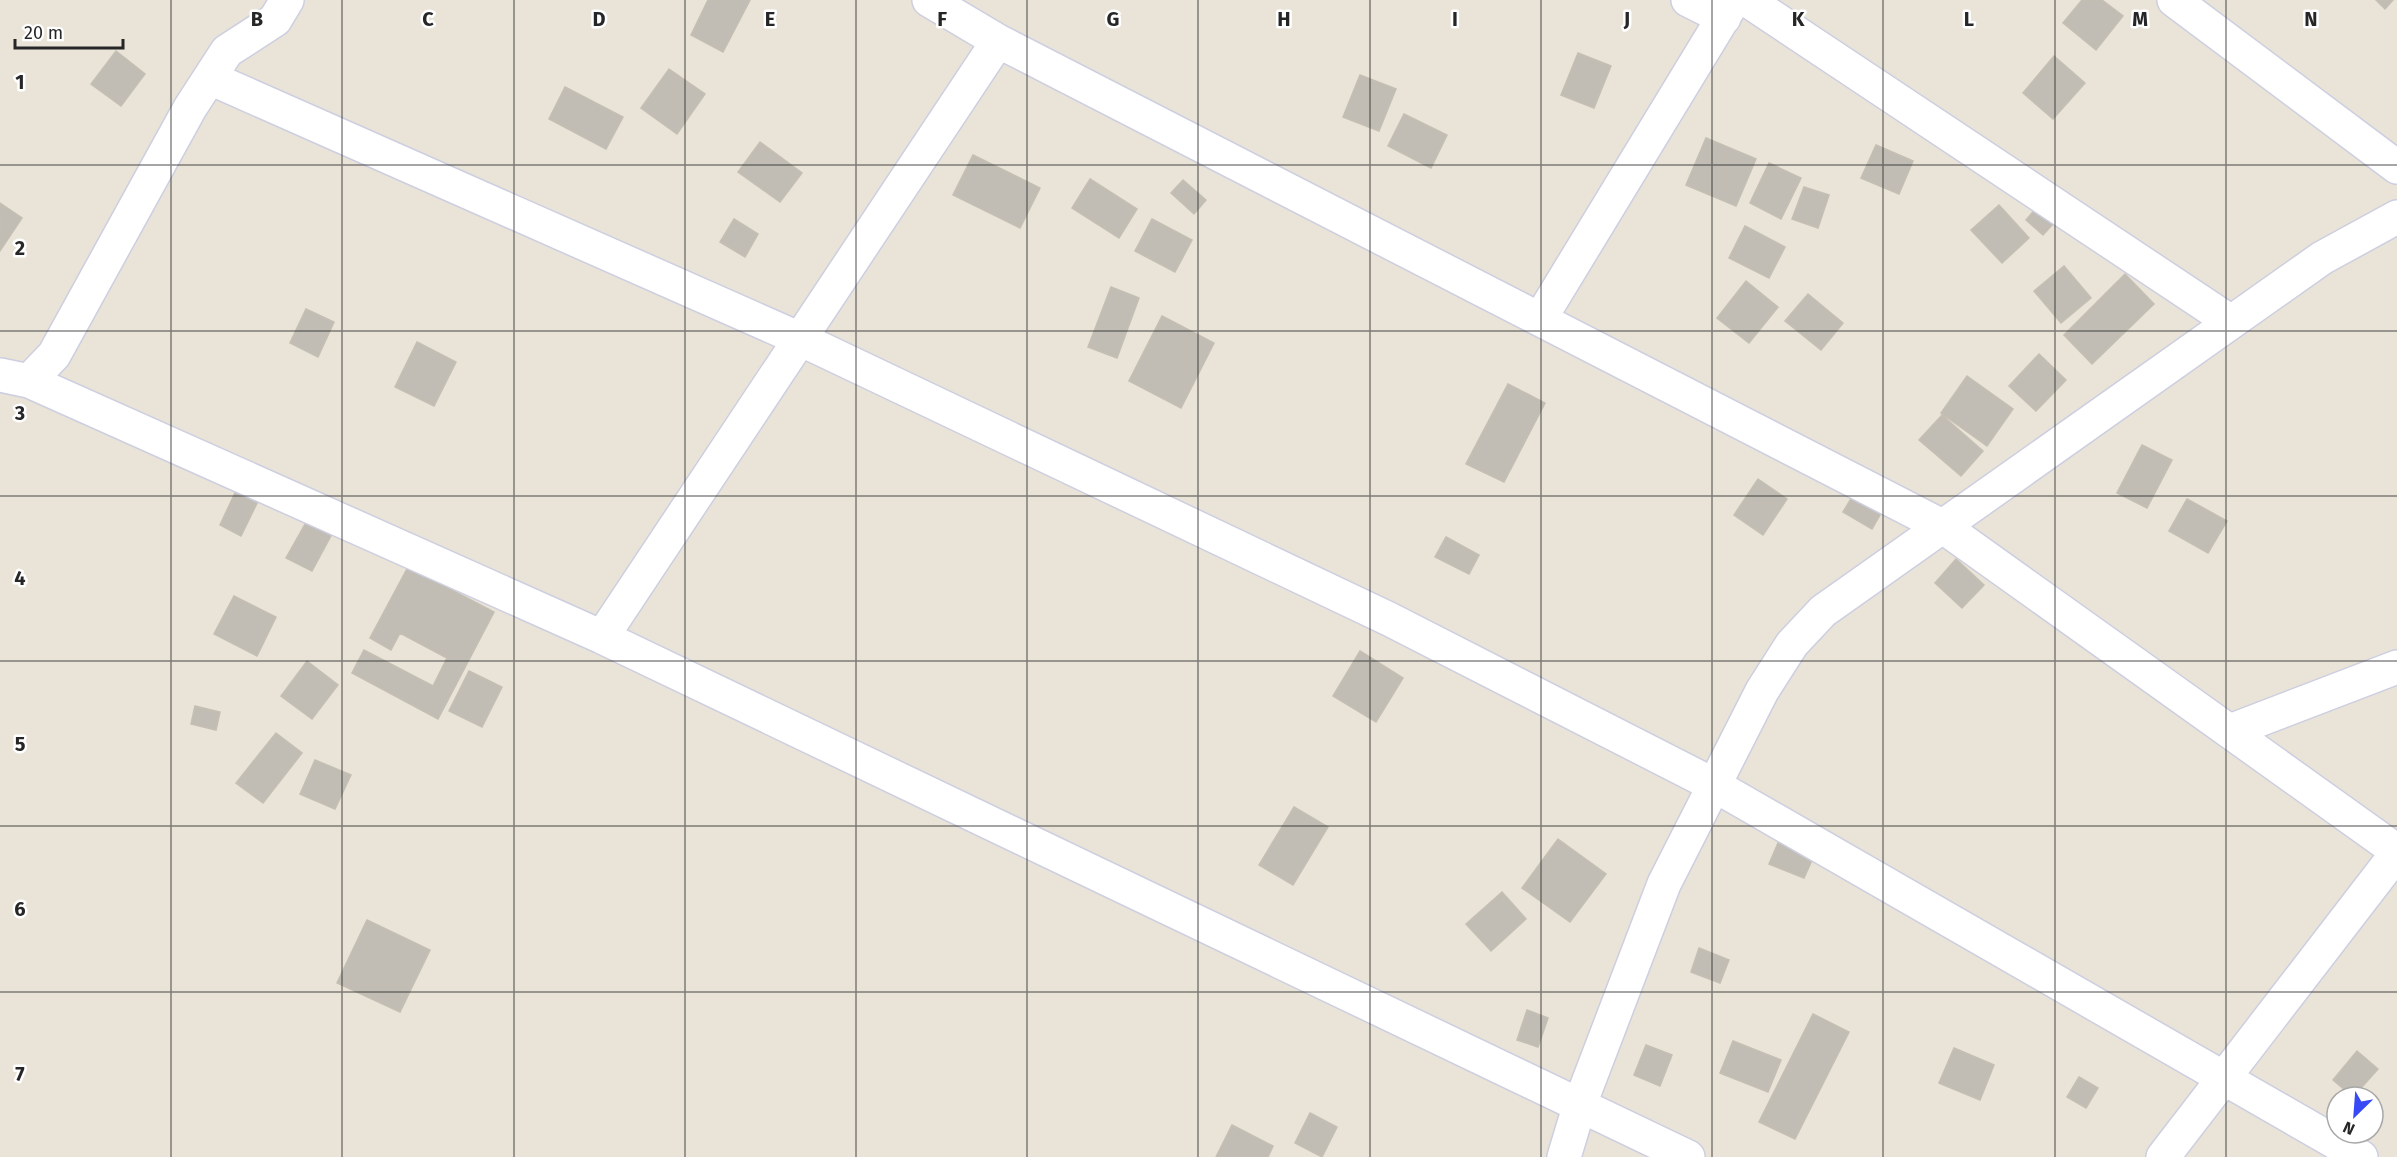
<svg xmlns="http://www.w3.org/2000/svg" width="2397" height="1157" font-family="'Fira Sans',sans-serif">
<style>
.building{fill:#c1bdb5;stroke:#c4bfb2;stroke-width:1.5}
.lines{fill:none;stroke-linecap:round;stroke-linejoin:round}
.minor-casing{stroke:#cdcfe0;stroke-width:36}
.minor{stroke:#fff;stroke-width:33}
.grid{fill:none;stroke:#262626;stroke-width:1.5;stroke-opacity:0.55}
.grid-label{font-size:20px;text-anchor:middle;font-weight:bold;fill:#262626;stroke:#fff;stroke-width:5;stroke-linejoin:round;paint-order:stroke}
</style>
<rect width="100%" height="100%" fill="#e9e3d8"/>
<path class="building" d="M708,0H750L723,52L691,35Z
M2082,0H2102L2123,16L2096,50L2063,23Z
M2376,0H2393L2385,9Z
M116,51L145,74L121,106L91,84Z
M1578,53L1611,66L1594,108L1561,95Z
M2054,56L2085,83L2053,119L2023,93Z
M669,69L705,94L677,134L641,108Z
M1360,75L1396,89L1379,131L1343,117Z
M565,87L623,117L606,149L549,119Z
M1404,114L1447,135L1431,168L1388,146Z
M1706,138L1756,159L1736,206L1686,185Z
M760,142L802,173L780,202L738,172Z
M1876,145L1913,161L1899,194L1861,178Z
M973,155L1040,188L1020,228L953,195Z
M1769,163L1801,178L1781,219L1750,203Z
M1090,179L1137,209L1119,238L1072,208Z
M1183,180L1206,200L1194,214L1171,193Z
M1804,187L1829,195L1818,228L1792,219Z
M2044,199L2062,214L2043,235L2026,220Z
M0,203L22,218L0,251Z
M1999,205L2029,238L2002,263L1971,230Z
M734,219L758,234L745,257L720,242Z
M1152,219L1192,240L1175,272L1135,251Z
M1745,226L1785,247L1769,278L1729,258Z
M2064,266L2091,298L2061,323L2034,291Z
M2125,274L2154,304L2092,364L2064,335Z
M1746,281L1778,307L1749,343L1717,318Z
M1111,287L1139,298L1117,358L1088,347Z
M1808,294L1843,323L1821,350L1785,321Z
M306,309L334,322L318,357L290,343Z
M1162,316L1214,343L1181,408L1129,381Z
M417,342L456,362L434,406L395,387Z
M2039,354L2066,380L2036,411L2009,386Z
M1967,376L2013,409L1987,446L1941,413Z
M1508,384L1545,403L1504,482L1466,464Z
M1942,415L1983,451L1961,476L1919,440Z
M2142,445L2172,460L2147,508L2117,493Z
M1758,479L1787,499L1763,535L1734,515Z
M241,480L263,491L241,536L220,525Z
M1855,492L1884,508L1872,529L1843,512Z
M2187,499L2227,521L2208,553L2169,531Z
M308,519L333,532L312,571L286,558Z
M1446,537L1479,555L1469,574L1435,557Z
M1956,559L1984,585L1962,608L1935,583Z
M408,567L494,612L438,719L352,673L364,650L433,686L447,658L400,633L391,650L370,638Z
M234,596L276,617L257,656L214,634Z
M1360,651L1403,678L1376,722L1333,696Z
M307,661L338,685L312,719L281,696Z
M469,671L502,687L482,727L449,711Z
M195,706L220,712L216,730L191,724Z
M276,733L302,753L263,803L236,783Z
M315,760L351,775L335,809L300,794Z
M1294,807L1328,827L1293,885L1259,865Z
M1558,839L1606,874L1570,922L1522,888Z
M1778,843L1813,858L1804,878L1769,864Z
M1502,892L1526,919L1491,951L1466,924Z
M367,920L430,950L400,1012L337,983Z
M1699,948L1729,960L1720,983L1691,972Z
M1527,1010L1548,1018L1538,1047L1517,1040Z
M1813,1014L1849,1032L1795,1139L1759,1122Z
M1733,1041L1781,1060L1768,1092L1720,1073Z
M1646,1045L1672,1055L1660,1086L1634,1075Z
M1954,1048L1994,1065L1980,1100L1939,1083Z
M2357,1051L2378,1069L2353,1097L2333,1080Z
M2079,1077L2098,1088L2086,1108L2067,1097Z
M1310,1113L1337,1127L1322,1157L1295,1143Z
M1232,1125L1273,1146L1268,1157H1216Z"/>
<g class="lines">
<defs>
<path id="minor" d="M929,0L998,41L1942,526L2397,851
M1688,0L1724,18
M1747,0L2231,322
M2174,0L2397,167
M210,78L800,339L1389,619L1714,785L2361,1157
M1540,319L1734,0
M0,375L29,381L54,355L190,108L227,51L275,20L287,0
M29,381L602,637L1688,1157
M602,637L998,41
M2230,731L2397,667
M1564,1157L1580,1104L1664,884L1762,691L1792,644L1823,611L2322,258L2397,217
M2163,1157L2397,853"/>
</defs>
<use href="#minor" class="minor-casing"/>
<use href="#minor" class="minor"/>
</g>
<path class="grid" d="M171,0V1157M342,0V1157M514,0V1157M685,0V1157M856,0V1157M1027,0V1157M1198,0V1157M1370,0V1157M1541,0V1157M1712,0V1157M1883,0V1157M2055,0V1157M2226,0V1157M0,165H2397M0,331H2397M0,496H2397M0,661H2397M0,826H2397M0,992H2397"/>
<g class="grid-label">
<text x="257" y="26">B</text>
<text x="428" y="26">C</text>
<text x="599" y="26">D</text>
<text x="770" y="26">E</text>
<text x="942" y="26">F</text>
<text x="1113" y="26">G</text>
<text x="1284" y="26">H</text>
<text x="1455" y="26">I</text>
<text x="1627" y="26">J</text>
<text x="1798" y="26">K</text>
<text x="1969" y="26">L</text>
<text x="2140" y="26">M</text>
<text x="2311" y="26">N</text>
<text x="20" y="89">1</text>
<text x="20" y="255">2</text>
<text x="20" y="420">3</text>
<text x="20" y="585">4</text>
<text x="20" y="751">5</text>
<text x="20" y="916">6</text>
<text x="20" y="1081">7</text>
</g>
<g transform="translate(2355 1115) rotate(205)"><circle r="28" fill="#ffffff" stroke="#a8a8a8" stroke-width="1.5"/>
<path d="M0-4.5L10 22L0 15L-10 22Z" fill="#3849f6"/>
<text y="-9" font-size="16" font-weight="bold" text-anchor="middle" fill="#262626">N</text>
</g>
<path d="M15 39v9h108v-9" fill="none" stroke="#262626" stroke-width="3"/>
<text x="24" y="39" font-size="18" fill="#262626" stroke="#ffffff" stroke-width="4.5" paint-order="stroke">20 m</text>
</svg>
